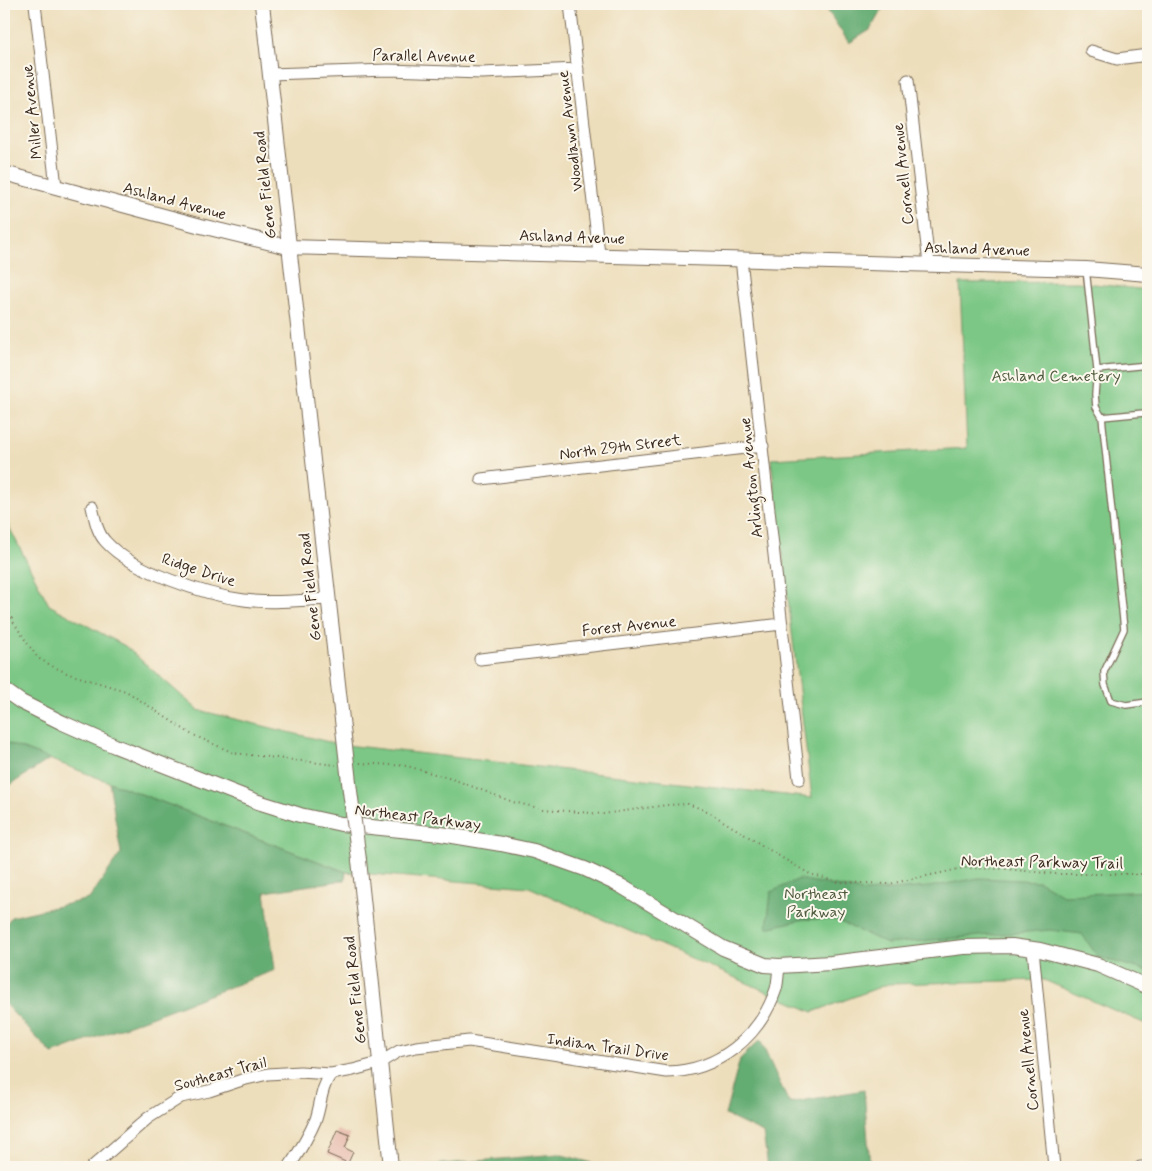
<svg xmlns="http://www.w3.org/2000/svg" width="1152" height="1171" font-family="Mynerve,sans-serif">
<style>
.green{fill:#7bc785;stroke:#5b7852}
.forest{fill:#64ac72;stroke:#506b48}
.building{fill:#e2ab9b}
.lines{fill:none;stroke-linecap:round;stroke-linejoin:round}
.service-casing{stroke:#796955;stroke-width:8}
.minor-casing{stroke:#796955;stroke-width:13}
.tertiary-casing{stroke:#796955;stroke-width:16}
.path{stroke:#796955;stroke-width:2;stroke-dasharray:1 4;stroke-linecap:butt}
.service{stroke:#fff;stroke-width:5.5}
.minor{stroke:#fff;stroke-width:11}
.tertiary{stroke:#fff;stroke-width:14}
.tertiary-bridge-casing{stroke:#796955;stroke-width:16;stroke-linecap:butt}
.tertiary-bridge{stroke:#fff;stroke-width:14}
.labels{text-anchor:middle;stroke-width:4;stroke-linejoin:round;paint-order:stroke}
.street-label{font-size:16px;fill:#3b2a1e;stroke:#fbf7ec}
.park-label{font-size:16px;fill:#4e593d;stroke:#fbf7ec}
</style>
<rect width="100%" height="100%" fill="#fbf7ec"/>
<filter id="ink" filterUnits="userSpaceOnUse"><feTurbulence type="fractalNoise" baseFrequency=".02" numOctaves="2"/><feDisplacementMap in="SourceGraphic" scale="10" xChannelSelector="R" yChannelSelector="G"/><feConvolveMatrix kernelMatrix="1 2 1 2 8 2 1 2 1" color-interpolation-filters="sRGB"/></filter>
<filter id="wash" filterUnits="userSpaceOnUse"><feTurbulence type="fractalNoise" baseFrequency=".0096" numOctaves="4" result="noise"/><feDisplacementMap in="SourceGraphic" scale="20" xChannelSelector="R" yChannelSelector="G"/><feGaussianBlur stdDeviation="1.12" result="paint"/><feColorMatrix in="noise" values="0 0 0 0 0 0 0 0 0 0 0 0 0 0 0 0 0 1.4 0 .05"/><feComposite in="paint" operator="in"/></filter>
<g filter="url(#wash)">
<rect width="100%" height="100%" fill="#eddebb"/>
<path class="green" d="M1077,282L1148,290V1025L1044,980L888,984L813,1012L529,887L346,872L4,742V517L49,605L125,646L198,710L337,744L812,798L771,459L967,448L960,283Z"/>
<path class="forest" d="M804,4H885L870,30L849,43L824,5L806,7Z
M4,742L50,759L4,789Z
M109,782L346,872L345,880L265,892L275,970L52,1054L4,1003V928L11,917L89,899L121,853Z
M979,878L1039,881L1063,895L1148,891V971L1098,957L1082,934L1050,930L887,944L836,920L804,919L767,928L771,892L799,879L866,892L929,887Z
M760,1040L789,1103L864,1090L870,1167H768L763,1133L725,1115L740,1059Z
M558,1154L608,1167H408Z"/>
<g id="blocks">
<path class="building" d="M337,1130L350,1135L345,1148L353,1152L348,1163L327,1154Z"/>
</g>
</g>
<g filter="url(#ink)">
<use href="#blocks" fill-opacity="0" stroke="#796955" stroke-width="1"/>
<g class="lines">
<defs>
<path id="service" d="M1086,269L1097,370L1095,394L1096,407L1102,417L1124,629L1104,672L1105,685L1111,701L1126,705L1148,702
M1097,370L1148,365
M1102,417L1144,413L1148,411"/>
<path id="minor" d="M35,4L56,187
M570,4L599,254
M1091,51L1117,59L1148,55
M270,74L388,70L482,73L578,69
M908,80L929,264
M741,259L799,779
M481,479L763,446
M92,507C95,519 97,533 106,542C132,571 206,595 244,600C271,604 301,600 328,599
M480,659L782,624
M1033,949L1054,1167
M92,1167L148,1118L181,1097L209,1091L242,1080L268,1074L300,1072L331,1074L353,1070L379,1063L399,1051L416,1047L469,1041L667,1072C718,1071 760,1037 776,989C778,982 778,974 779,966
M289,1167C299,1152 309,1136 316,1119C321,1104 321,1087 331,1074
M1140,1167H1148"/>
<path id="tertiary" d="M262,4L350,791
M4,173L201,226L288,247L1086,269L1148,274
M4,690L21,702L63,723L115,746L258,802L300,815L341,824L441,834L501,844L534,851L585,869L621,886L723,948L765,965L779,966L831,963L963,947L1012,946L1040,950L1098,965L1148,987
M359,860L391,1167"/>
</defs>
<use href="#service" class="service-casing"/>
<use href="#minor" class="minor-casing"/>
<use href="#tertiary" class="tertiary-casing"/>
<path class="path" d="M4,599L14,623L30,647L38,658L52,666L69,674L126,691L191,734L234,753L336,765
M360,763L407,766L455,780L513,802L543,809L603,814L667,805L688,804L707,811L784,859L810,874L839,882L889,884L964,868L1007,869L1055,874H1148"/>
<use href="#service" class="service"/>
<use href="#minor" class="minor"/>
<use href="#tertiary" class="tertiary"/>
<defs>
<path id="tertiary-bridge" d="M350,791L359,860"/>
</defs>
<use href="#tertiary-bridge" class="tertiary-bridge-casing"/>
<use href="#tertiary-bridge" class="tertiary-bridge"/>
</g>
</g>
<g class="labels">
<g class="street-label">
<text transform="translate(424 55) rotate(1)" y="6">Parallel Avenue</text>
<text transform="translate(31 112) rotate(-96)" y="6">Miller Avenue</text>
<text transform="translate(569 131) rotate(-97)" y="6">Woodlawn Avenue</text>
<text transform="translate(902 174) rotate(-96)" y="6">Cornell Avenue</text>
<text transform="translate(264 185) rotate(-96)" y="6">Gene Field Road</text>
<text transform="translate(175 200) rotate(15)" y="6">Ashland Avenue</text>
<text transform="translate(572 236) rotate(2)" y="6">Ashland Avenue</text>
<text transform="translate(977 248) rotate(2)" y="6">Ashland Avenue</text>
<text transform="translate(620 446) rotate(-7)" y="6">North 29th Street</text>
<text transform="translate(750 478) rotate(-96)" y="6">Arlington Avenue</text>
<text transform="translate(199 569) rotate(18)" y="6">Ridge Drive</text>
<text transform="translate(309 587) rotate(-96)" y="6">Gene Field Road</text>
<text transform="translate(629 625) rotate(-6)" y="6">Forest Avenue</text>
<text transform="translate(418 816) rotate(7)" y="6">Northeast Parkway</text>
<text transform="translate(1042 861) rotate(1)" y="6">Northeast Parkway Trail</text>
<text transform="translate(354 990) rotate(-96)" y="6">Gene Field Road</text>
<text transform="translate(608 1046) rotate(8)" y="6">Indian Trail Drive</text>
<text transform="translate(1027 1060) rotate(-96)" y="6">Cornell Avenue</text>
<text transform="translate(220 1073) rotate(-15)" y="6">Southeast Trail</text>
</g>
<g class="park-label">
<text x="1056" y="381">Ashland Cemetery</text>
<text x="816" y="899">Northeast<tspan x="816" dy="18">Parkway</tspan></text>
</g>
</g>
<rect width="1152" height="1171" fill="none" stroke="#fbf7ec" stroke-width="20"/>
</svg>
